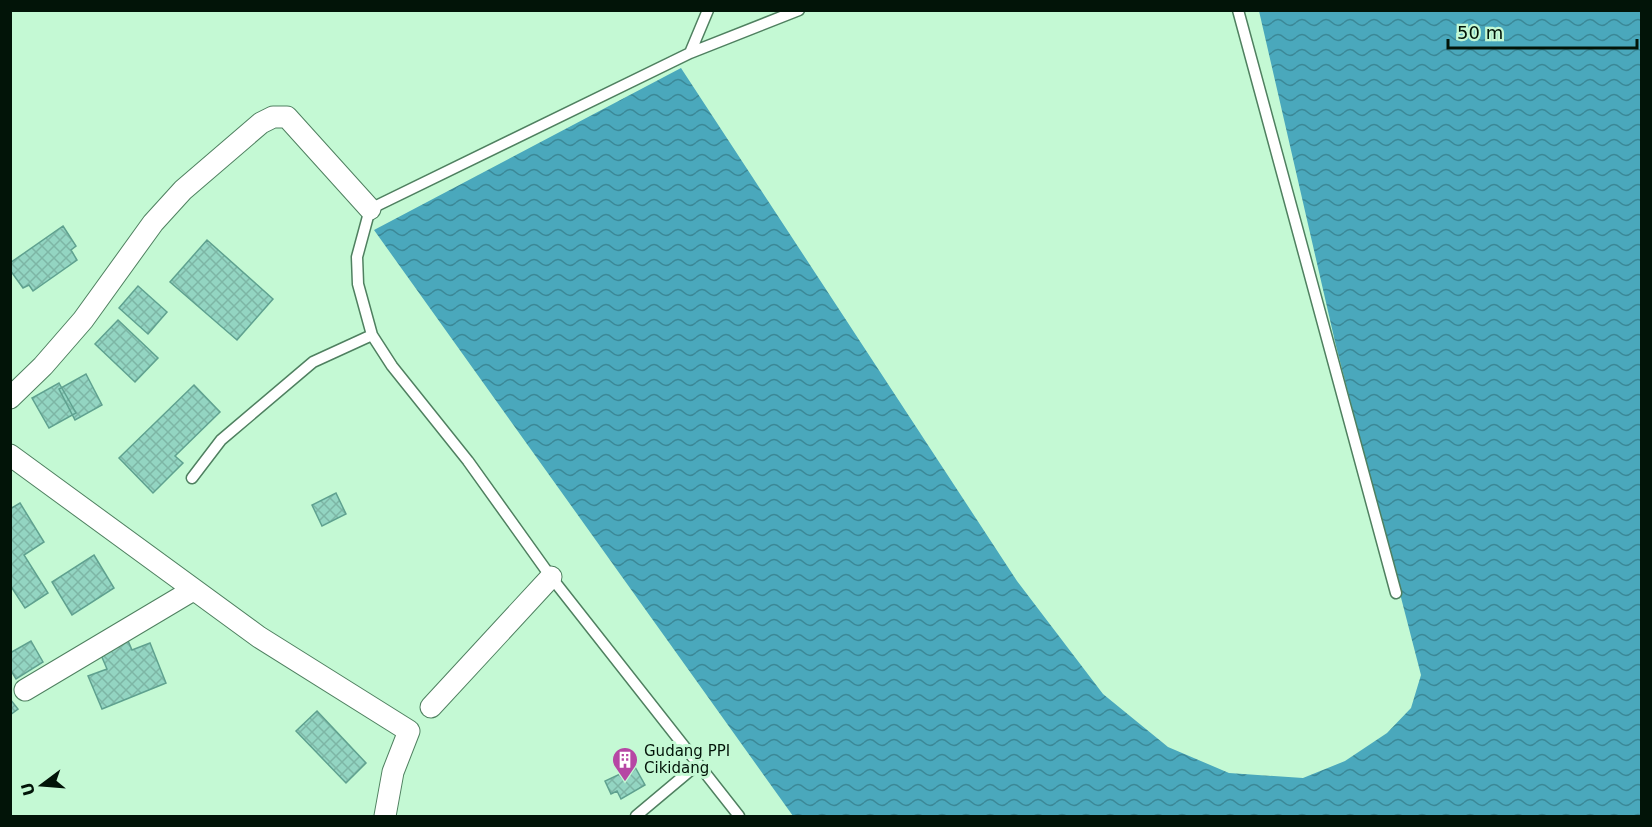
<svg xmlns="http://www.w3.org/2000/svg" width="1652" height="827" font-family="'DejaVu Sans',sans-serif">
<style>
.water{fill:url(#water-waves)}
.building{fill:url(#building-cross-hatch);stroke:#5fa18f;stroke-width:1.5}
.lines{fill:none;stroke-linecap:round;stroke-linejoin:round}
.service-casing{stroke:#4f8060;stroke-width:13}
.minor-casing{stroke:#4f8060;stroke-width:23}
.service{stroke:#fff;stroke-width:10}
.minor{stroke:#fff;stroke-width:21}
.labels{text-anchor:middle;stroke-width:6;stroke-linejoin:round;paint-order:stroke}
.poi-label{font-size:15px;fill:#021408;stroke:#c4f9d4;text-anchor:start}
</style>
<defs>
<pattern id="water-waves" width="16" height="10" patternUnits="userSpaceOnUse" patternTransform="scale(1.5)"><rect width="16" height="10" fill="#4aa8bc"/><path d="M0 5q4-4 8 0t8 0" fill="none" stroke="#3b8897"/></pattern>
<pattern id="building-cross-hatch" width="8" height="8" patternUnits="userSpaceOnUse" patternTransform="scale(1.5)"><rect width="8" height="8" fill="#93d5c2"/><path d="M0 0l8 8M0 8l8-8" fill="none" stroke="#7db6a5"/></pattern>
</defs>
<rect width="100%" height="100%" fill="#c4f9d4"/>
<path class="water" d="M1259,11H1641V816H793L374,230L681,68L1017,581L1103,694L1168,747L1229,773L1303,778L1345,761L1387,733L1411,708L1421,675L1336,346Z"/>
<path class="building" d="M63,226L76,246L71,250L77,260L33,291L29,285L23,288L10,270V263Z
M207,240L273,299L237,340L170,282Z
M138,286L167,312L148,334L119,308Z
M118,320L158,358L135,382L95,344Z
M86,374L102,405L75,420L59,389Z
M59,383L76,413L49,428L32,398Z
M194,385L220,412L175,456L183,463L153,493L119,458Z
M336,493L346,514L322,526L312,505Z
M20,503L44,542L24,555L48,593L25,608L10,585V509Z
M94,555L114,588L72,615L52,582Z
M126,636L132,650L150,643L166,683L102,709L88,676L107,669L98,648Z
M31,641L43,662L16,679L10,669V653Z
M10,699L18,709L10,715Z
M317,711L366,763L346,783L296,731Z
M625,754L629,766L617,769L614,758Z
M635,767L645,785L621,799L617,791L611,794L605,781Z"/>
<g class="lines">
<defs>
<path id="service" d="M1238,10L1396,593
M690,53L708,10
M192,478L221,440L313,362L372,335
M636,816L698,764
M739,816L551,577L468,461L392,366L372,335L358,284L357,257L370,209L690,53L799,10"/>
<path id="minor" d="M10,398L43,366L83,320L153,223L183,190L261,123L273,117H287L370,209
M10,455L259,637L409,731L393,772L385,816
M25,690L193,590
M431,707L551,577"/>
</defs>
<use href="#service" class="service-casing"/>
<use href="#minor" class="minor-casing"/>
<use href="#service" class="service"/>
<use href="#minor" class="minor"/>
</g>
<defs>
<symbol id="building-pin" viewBox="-11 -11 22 30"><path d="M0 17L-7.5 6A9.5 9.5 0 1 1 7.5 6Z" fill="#b647a4" stroke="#c4f9d4"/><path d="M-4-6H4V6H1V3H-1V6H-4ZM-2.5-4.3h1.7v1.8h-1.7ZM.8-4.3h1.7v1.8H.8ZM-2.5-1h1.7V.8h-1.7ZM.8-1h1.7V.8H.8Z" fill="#fff"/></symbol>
</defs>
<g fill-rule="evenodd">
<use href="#building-pin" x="610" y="745" width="30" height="40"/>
</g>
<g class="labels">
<g class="poi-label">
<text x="644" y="756">Gudang PPI<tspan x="644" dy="17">Cikidang</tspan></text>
</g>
</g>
<rect width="1652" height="827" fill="none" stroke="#021408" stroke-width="24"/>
<g transform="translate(42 785) rotate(254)" stroke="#c4f9d4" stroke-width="4.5" paint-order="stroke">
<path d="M0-4.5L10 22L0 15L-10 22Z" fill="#021408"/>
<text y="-9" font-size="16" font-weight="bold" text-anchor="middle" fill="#021408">U</text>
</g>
<path d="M1448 39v9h189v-9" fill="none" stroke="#021408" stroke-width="3"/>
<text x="1457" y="39" font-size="18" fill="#021408" stroke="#c4f9d4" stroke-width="4.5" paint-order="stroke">50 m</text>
</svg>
